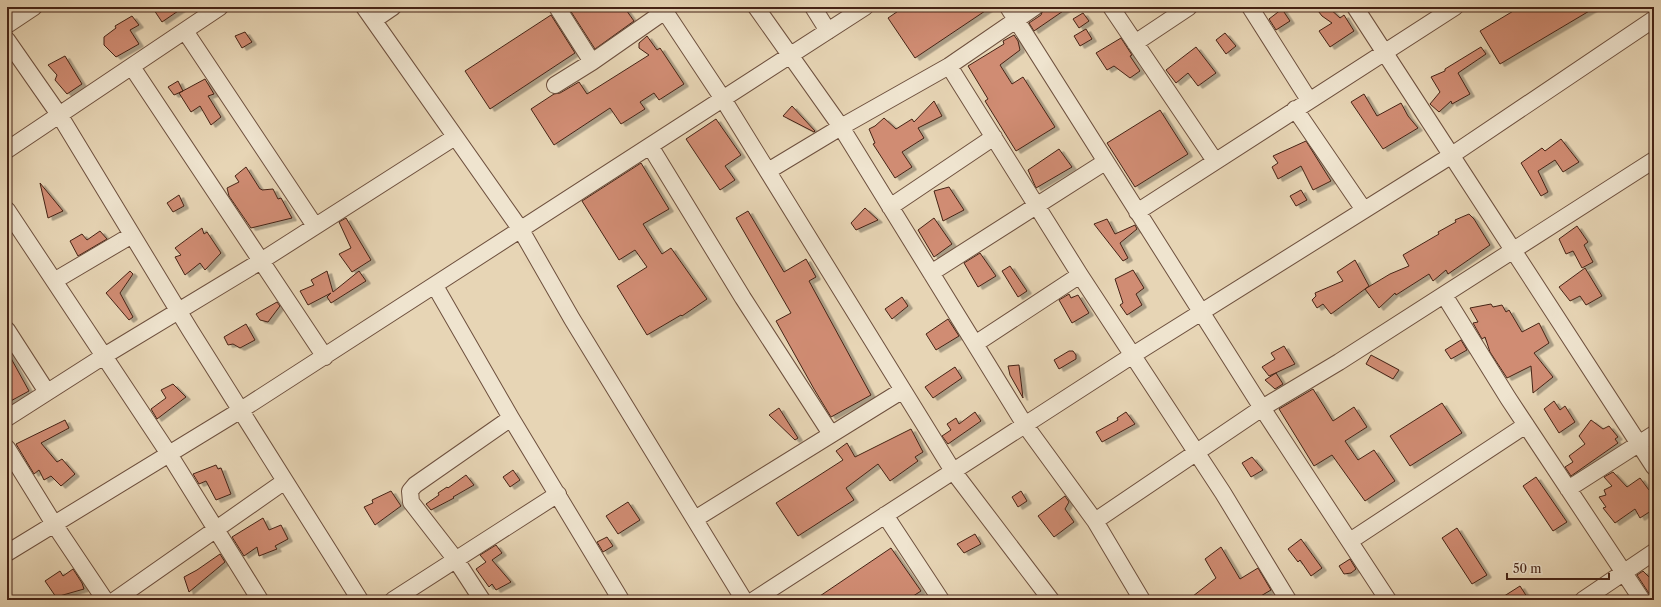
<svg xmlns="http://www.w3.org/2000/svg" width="1661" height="607" font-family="'Libre Caslon Text',serif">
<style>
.building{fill:#d08c73;stroke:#452316;filter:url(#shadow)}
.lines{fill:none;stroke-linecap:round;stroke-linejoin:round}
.minor-casing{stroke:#6e503e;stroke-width:18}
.minor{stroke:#efe4cf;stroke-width:16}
</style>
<defs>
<filter id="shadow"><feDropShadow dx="4.5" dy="2.5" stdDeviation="0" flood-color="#0004"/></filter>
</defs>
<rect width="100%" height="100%" fill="#e7d5b5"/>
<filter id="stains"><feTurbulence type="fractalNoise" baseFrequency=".005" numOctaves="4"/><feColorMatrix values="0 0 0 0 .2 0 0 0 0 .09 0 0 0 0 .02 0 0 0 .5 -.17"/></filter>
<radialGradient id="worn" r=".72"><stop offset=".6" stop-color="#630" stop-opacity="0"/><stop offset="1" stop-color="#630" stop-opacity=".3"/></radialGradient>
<path class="building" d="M152,7H184L162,22Z
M568,7H624L634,21L595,49Z
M904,7H991L915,58L888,18Z
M1044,7H1069L1034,31L1029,23L1041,15Z
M1315,7H1328L1340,18L1344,15L1354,31L1330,47L1319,31L1332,23L1322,16Z
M1520,7H1596L1500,64L1480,31Z
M1282,9L1290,21L1276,30L1269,19Z
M1083,13L1089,21L1079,28L1073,19Z
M551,15L575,53L490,109L465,71Z
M132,16L139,25L130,30L139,44L116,57L104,45V37L116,28L115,26Z
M1086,29L1092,39L1080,46L1074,36Z
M245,32L252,42L242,48L235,36Z
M1225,33L1236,46L1226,54L1216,40Z
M1014,35L1018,41L1020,50L1000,65L1012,84L1023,77L1055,127L1016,151L985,101L988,99L968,66L1004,44L1003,41Z
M647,36L657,50L660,48L684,84L659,100L654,93L640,102L645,109L621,124L610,108L554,145L531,109L554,94L560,93L579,82L587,94L649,55L639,48V43Z
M1121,38L1132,55L1130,56L1140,71L1130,78L1114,66L1107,70L1096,53Z
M1196,47L1216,73L1198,86L1188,73L1176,83L1166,70Z
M1481,47L1486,54L1458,73L1470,94L1452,104L1451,101L1439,112L1430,104L1440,92L1431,77L1445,71V69Z
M65,56L82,84L67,94L55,80L57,75L48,65Z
M205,79L214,94L208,96L221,117L211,125L200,106L191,112L179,93Z
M178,81L183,91L174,95L168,87Z
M1364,94L1377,116L1401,103L1408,116L1418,128L1383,149L1351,102Z
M934,101L942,116L918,128L924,138L902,152L912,167L895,178L873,144L875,143L869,129L875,126L884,118L896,129L912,119L914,122Z
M792,106L815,131L814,132L783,116Z
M1160,110L1188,154L1135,187L1107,143Z
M716,119L741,155L725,166L735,180L720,190L686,139Z
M1561,139L1579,162L1563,172L1555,160L1538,171L1548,192L1541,196L1521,163L1542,148L1545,151Z
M1306,141L1331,181L1313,190L1301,166L1278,179L1272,167L1278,163L1273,156Z
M1059,149L1072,167L1036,188L1028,170Z
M641,163L669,209L643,224L662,254L671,248L707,299L682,316L681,315L647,335L617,286L647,267L635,250L619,260L582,201Z
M246,167L260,189H261L262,190L273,189L278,199L281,198L292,218L251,228L229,196L227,188L239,182L235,176Z
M40,183L63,211L48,218Z
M949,187L964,210L943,221L934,191Z
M1301,190L1307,200L1296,206L1290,196Z
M179,195L184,206L173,212L167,203Z
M865,208L878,220L856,230L851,223Z
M748,211L784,272L806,259L816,277L809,281L871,395L831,417L814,389L776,321L791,313L736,218Z
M1469,214L1474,219L1490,245L1448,274L1446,270L1433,281L1429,274L1396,295L1395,293L1379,308L1365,289L1390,274L1409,266L1403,255L1439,234L1438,232L1456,222L1455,220Z
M346,218L371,260L352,272L339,254L351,248L339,222Z
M934,218L952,244L934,257L918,230Z
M1107,219L1115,234L1135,225L1137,229L1120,243L1128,258L1123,261L1094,224Z
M1577,226L1588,242L1584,245L1593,262L1582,268L1573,251L1566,254L1559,239Z
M202,228L204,234L207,232L221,253L205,270L200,263L185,275L175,257L181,255L175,248Z
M100,231L107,239L78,256L70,241L82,234L87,240Z
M980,253L996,276L978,287L964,263Z
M1355,260L1369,286L1331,314L1323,304L1317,308L1312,300L1316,296L1315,293L1343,281L1337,272Z
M1010,266L1027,291L1018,297L1002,271Z
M1585,268L1602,296L1586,305L1580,296L1570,301L1559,287Z
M1133,270L1144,288L1136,294L1142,305L1127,315L1120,305L1123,303L1115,279Z
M130,271L133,274L120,293L133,317L129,320L106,293Z
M327,271L333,292L359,271L366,281L331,303L327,297L331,293L308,305L300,291L314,285L311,280Z
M1069,294L1071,298L1078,295L1089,313L1072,323L1059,300Z
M902,297L908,306L892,319L885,309Z
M277,302L280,306L268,322L260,320L256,314Z
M1491,304L1493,307L1502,305L1506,312L1509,310L1522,332L1539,323L1549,343L1534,353L1553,377L1533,393L1531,366L1507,378L1490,352L1485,337L1482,339L1473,323L1478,322L1470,308Z
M948,319L959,336L936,350L926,334Z
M246,324L255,340L240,348L233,344L228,345L224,337Z
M1461,340L1467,350L1451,359L1445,350Z
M1284,346L1295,364L1269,376L1262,367L1275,359L1271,353Z
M7,351L29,391L7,403Z
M1069,351H1073L1076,355V359L1059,369L1054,360Z
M1371,355L1399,370L1393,379L1366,364Z
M1019,365L1023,398L1010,375L1008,366Z
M955,367L962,378L933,398L925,387Z
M1276,373L1283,384L1275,389L1265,380Z
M173,384L186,397L157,419L151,409L166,398L161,390Z
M1313,389L1333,421L1354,407L1367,427L1345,441L1358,460L1374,450L1395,481L1365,501L1332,455L1314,466L1279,409Z
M1554,401L1560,410L1565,406L1575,422L1559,433L1544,409Z
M1442,403L1462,433L1410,466L1390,436Z
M779,408L798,438L795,440L769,415Z
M975,412L981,421L948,444L942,436L951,430L947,424L956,418L959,424Z
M1126,412L1135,424L1102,442L1096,432L1118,420L1117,418Z
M65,420L69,428L41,443L57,462L62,459L75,474L61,486L51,476L44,480L39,470L34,474L16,444Z
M1591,420L1603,429L1609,426L1618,437L1615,439L1618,443L1571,476L1565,467L1573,462L1569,456L1585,444L1579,436Z
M911,429L923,452L915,457L918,461L890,481L878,464L846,488L854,500L798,536L776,503L843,460L836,451L847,443L855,457Z
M1252,457L1263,470L1251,477L1242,463Z
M216,465L218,469L221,468L231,494L216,500L206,481L199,484L193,474Z
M513,470L520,480L510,487L503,477Z
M1613,472L1627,487L1640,478L1649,490L1654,487V509L1640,518L1635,509L1615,523L1603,508L1606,507L1599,497L1606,495L1604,490L1612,486L1604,477Z
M466,475L474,485L453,497L454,498L431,510L426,504L439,495L438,493L447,487L448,488Z
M1536,477L1567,522L1553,531L1523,486Z
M391,491L401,506L375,525L364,507L373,503L372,500Z
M1021,491L1027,501L1018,507L1012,497Z
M1065,496L1069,502L1065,509L1074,522L1054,537L1038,516Z
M628,502L640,520L618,534L606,516Z
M263,518L269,530L281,525L288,539L275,546L277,549L259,556L257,547L244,556L232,537Z
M1457,528L1487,575L1472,584L1442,538Z
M975,534L981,544L964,553L957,544Z
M607,537L613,546L603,552L597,542Z
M1301,539L1322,568L1311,576L1300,560L1298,562L1288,549Z
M496,545L502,553L492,560L511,582L496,590L492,584L489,587L476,569L486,562L480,555Z
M1221,547L1240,579L1258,568L1271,590L1254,600H1188L1216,578L1205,559Z
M891,548L921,591L907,600H814Z
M220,554L225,562L189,592L184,577L197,570Z
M1350,559L1356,569L1351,573L1344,574L1339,566Z
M73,569L82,583L84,589L56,597L45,581L60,571L63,576Z
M1643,571L1651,579L1654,577V600H1651L1650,595L1637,575Z
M1520,586L1529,600H1498Z"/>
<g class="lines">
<defs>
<path id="minor" d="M364,7L521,230L572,319L744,600
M557,7L592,62
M662,7L723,99L953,471L1051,600
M756,7L841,127L1025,425L1095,521L1142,600
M813,7L828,31
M1008,7L1262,408L1388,600
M1111,7L1215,161
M1250,7L1309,100
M1355,7L1654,467
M374,20L393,7
M7,25L34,7
M185,31L315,226
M7,40L60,116L190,330L360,600
M1135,43L1189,7
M949,66L1080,275L1223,493L1288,600
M132,67L325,357
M555,85L592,62L665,11
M1295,109L1364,210
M650,146L743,298L831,434
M7,150L220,7
M768,171L841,127L949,66L1035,7
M890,207L994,137
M7,210L169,454L260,600
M1137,212L1455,7
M931,273L1105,162
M54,281L132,235
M435,286L511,418L621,600
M1444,295L1508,398L1642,600
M7,330L47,392
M975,344L1080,275
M7,418L104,356L261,261L455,137
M7,448L54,524L105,600
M1568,489L1654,434
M885,515L941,600
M695,519L903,390
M1095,521L1262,408L1339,362L1654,160
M1350,541L1526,425
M7,553L241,410L865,7
M115,600L285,481
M393,600L558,494
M482,600L456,560L411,502L410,491L415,485L511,418
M754,600L1133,355L1452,155L1654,19
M1583,600L1654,552"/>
</defs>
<use href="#minor" class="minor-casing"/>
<use href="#minor" class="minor"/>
</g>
<rect width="1661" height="607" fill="none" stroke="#e7d5b5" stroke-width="24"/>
<rect x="8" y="8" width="1645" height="591" fill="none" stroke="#452316" stroke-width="2"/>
<rect x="12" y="12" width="1637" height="583" fill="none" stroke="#452316"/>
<path d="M1507 573v6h102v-6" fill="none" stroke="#452316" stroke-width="2"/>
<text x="1513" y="573" font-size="12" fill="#452316" stroke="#efe4cf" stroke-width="3" paint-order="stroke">50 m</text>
<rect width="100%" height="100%" filter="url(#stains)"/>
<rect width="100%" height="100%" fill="url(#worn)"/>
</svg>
